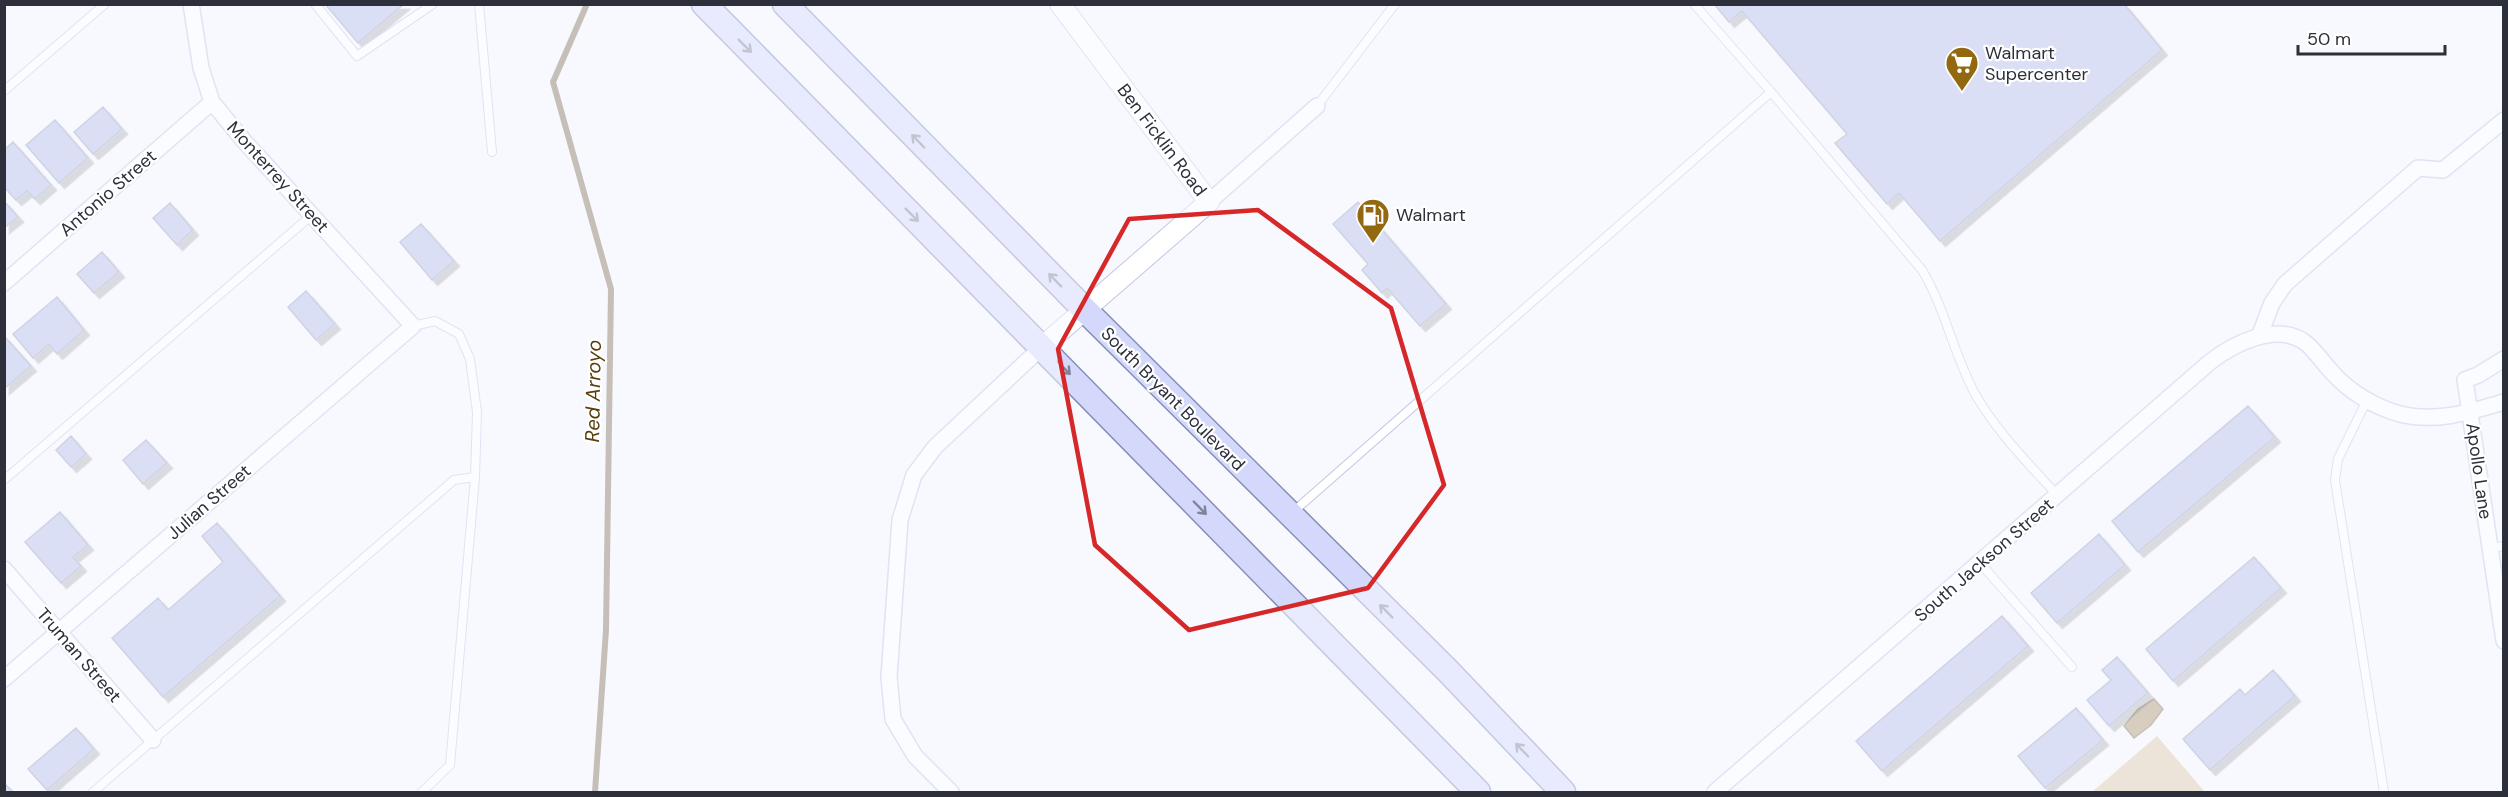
<svg xmlns="http://www.w3.org/2000/svg" width="2508" height="797" font-family="'DM Sans',sans-serif">
<style>
.green{fill:#e1cbaa}
.water{fill:#b29972;stroke:#8a7961;stroke-width:1.5}
.lines{fill:none;stroke-linecap:round;stroke-linejoin:round}
.stream{stroke:#8a7961;stroke-width:6}
.building{fill:#b7bee9;stroke:#9fa4c0;stroke-width:1.5;filter:url(#shadow)}
.service-casing{stroke:#c3c8e5;stroke-width:10}
.minor-casing{stroke:#c3c8e5;stroke-width:18}
.tertiary-casing{stroke:#c3c8e5;stroke-width:22}
.primary-casing{stroke:#878db7;stroke-width:27}
.service{stroke:#fff;stroke-width:8}
.minor{stroke:#fff;stroke-width:15}
.tertiary{stroke:#fff;stroke-width:20}
.primary{stroke:#d4d9fc;stroke-width:24}
.oneway{stroke:#80849b}
.marked{fill:none;stroke:#d62828;stroke-width:4.5;stroke-linejoin:round}
.labels{text-anchor:middle;stroke-width:4.5;stroke-linejoin:round;paint-order:stroke}
.poi-label{font-size:18px;fill:#2d2f3a;stroke:#fff;text-anchor:start}
.street-label{font-size:18px;fill:#2d2f3a;stroke:#fff}
.water-label{font-size:20px;font-style:italic;fill:#5a400f;stroke:#fff}
</style>
<defs>
<filter id="shadow"><feDropShadow dx="5.5" dy="5.5" stdDeviation="0" flood-color="#0004"/></filter>
</defs>
<rect width="100%" height="100%" fill="#f7f9ff"/>
<path class="green" d="M2157,736L2205,792H2092Z"/>
<path class="water" d="M2154,699L2163,709L2151,725L2134,738L2124,726L2138,709Z"/>
<g class="lines">
<path class="stream" d="M587,4L553,82L611,289L606,630L595,792"/>
</g>
<path class="building" d="M325,4H404L358,43Z
M1714,4H2124L2162,50L1940,241L1899,193L1887,204L1835,143L1847,134L1742,11L1729,22Z
M103,107L122,129L93,154L74,132Z
M55,120L88,158L59,183L26,145Z
M13,142L51,185L35,199L27,191L16,200L4,187V150Z
M4,201L18,217L4,228Z
M1358,202L1446,304L1420,326L1387,288L1382,293L1362,270L1368,264L1333,224Z
M170,203L193,230L177,245L153,218Z
M421,224L454,261L432,280L400,242Z
M102,252L119,272L94,293L77,274Z
M306,291L335,324L316,340L288,307Z
M57,297L84,330L57,354L49,344L33,358L13,334Z
M4,336L31,366L4,389Z
M2248,406L2275,437L2138,552L2112,521Z
M71,436L86,454L71,467L56,450Z
M146,440L167,463L143,484L123,460Z
M60,512L88,545L73,557L81,566L61,583L25,542Z
M217,523L280,596L163,697L112,638L158,598L168,610L223,562L202,536Z
M2099,534L2125,565L2057,623L2031,593Z
M2254,557L2281,588L2173,681L2146,649Z
M2002,616L2028,646L1882,771L1856,741Z
M2117,657L2148,693L2109,726L2087,700L2111,680L2102,670Z
M2273,670L2295,696L2210,770L2183,739L2240,689L2245,695Z
M2076,708L2103,740L2045,788L2018,756Z
M76,728L94,749L47,790L28,769Z
M4,783L13,792H4Z"/>
<g class="lines">
<defs>
<path id="service" d="M315,4L357,56L433,4
M479,4L492,152
M4,91L105,4
M1771,92L1922,270C1945,308 1953,352 1974,392C1995,430 2028,463 2057,495
M1317,106L1395,4
M413,326L435,321L459,334L470,359L477,412L475,477L450,765L422,792
M2367,400L2338,459L2335,480L2384,792
M4,480L312,215
M1293,512L1771,92L1694,4
M2490,548L2504,546
M1980,563L2072,667
M93,792L454,480L475,477"/>
<path id="minor" d="M1209,202L1317,106
M4,283L212,102
M2259,337L2272,303L2285,284L2418,168L2443,170L2504,120
M2504,359L2478,375L2465,380L2504,641
M4,569L153,740
M4,679L413,326L244,141L212,102L201,68L191,4
M951,792L915,756L893,719L889,677L900,520L914,475L935,447L1042,347
M1715,792L2210,362C2233,344 2274,323 2303,341C2314,348 2322,362 2331,371C2348,391 2374,407 2400,414C2436,423 2470,412 2504,402"/>
<path id="tertiary" d="M1042,347L1209,202L1060,4"/>
<path id="primary" d="M704,4L1478,792
M785,4L1085,310L1448,671L1563,792"/>
</defs>
<use href="#service" class="service-casing"/>
<use href="#minor" class="minor-casing"/>
<use href="#tertiary" class="tertiary-casing"/>
<use href="#primary" class="primary-casing"/>
<use href="#service" class="service"/>
<use href="#minor" class="minor"/>
<use href="#tertiary" class="tertiary"/>
<use href="#primary" class="primary"/>
</g>
<defs><path id="oneway-shaft" d="M-6 0H5M1.5-3L5.5 0L1.5 3" fill="none" stroke-width="1.6" stroke-linecap="round" stroke-linejoin="round" transform="scale(1.5)"/></defs>
<g class="oneway">
<use href="#oneway-shaft" transform="translate(745 46) rotate(45)"/>
<use href="#oneway-shaft" transform="translate(918 141) rotate(-134)"/>
<use href="#oneway-shaft" transform="translate(912 215) rotate(45)"/>
<use href="#oneway-shaft" transform="translate(1055 280) rotate(-134)"/>
<use href="#oneway-shaft" transform="translate(1064 368) rotate(46)"/>
<use href="#oneway-shaft" transform="translate(1200 508) rotate(46)"/>
<use href="#oneway-shaft" transform="translate(1386 611) rotate(-135)"/>
<use href="#oneway-shaft" transform="translate(1522 750) rotate(-134)"/>
</g>
<path d="M0 0H2508V797H0ZM1258,210L1391,308L1444,485L1368,588L1189,630L1095,545L1058,349L1129,219Z" fill="#f7f9ff" fill-opacity=".55" fill-rule="evenodd"/>
<path class="marked" d="M1258,210L1391,308L1444,485L1368,588L1189,630L1095,545L1058,349L1129,219Z"/>
<defs>
<symbol id="supermarket-pin" viewBox="-11 -11 22 30"><path d="M0 17L-7.5 6A9.5 9.5 0 1 1 7.5 6Z" fill="#926811" stroke="#fff"/><path d="M-6-5.5h2.5l.6 2H6L4.5 2H-2.5L-4.4-4H-6ZM-1.5 3.2a1.3 1.3 0 1 0 .1 0ZM3 3.2a1.3 1.3 0 1 0 .1 0Z" fill="#fff"/></symbol>
<symbol id="fuel-pin" viewBox="-11 -11 22 30"><path d="M0 17L-7.5 6A9.5 9.5 0 1 1 7.5 6Z" fill="#926811" stroke="#fff"/><path d="M-5.5-6h7V0h2V4h1.3V-2.5L3-4.5l.8-.8L6-3V5H2.5V1h-1V6h-7ZM-4.2-4.7v3.2H.2V-4.7Z" fill="#fff"/></symbol>
</defs>
<g fill-rule="evenodd">
<use href="#supermarket-pin" x="1943" y="44" width="38" height="52"/>
<use href="#fuel-pin" x="1354" y="196" width="38" height="52"/>
</g>
<g class="labels">
<g class="poi-label">
<text x="1985" y="59">Walmart<tspan x="1985" dy="21">Supercenter</tspan></text>
<text x="1396" y="221">Walmart</text>
</g>
<g class="street-label">
<text transform="translate(1162 140) rotate(53)" y="6">Ben Ficklin Road</text>
<text transform="translate(278 177) rotate(48)" y="6">Monterrey Street</text>
<text transform="translate(108 193) rotate(-41)" y="6">Antonio Street</text>
<text transform="translate(1173 399) rotate(45)" y="6">South Bryant Boulevard</text>
<text transform="translate(2479 471) rotate(82)" y="6">Apollo Lane</text>
<text transform="translate(209 502) rotate(-41)" y="6">Julian Street</text>
<text transform="translate(1984 560) rotate(-41)" y="6">South Jackson Street</text>
<text transform="translate(79 655) rotate(49)" y="6">Truman Street</text>
</g>
<g class="water-label">
<text transform="translate(593 391) rotate(-89)" y="7">Red Arroyo</text>
</g>
</g>
<rect width="2508" height="797" fill="none" stroke="#2d2f3a" stroke-width="12"/>
<path d="M2298 45v9h147v-9" fill="none" stroke="#2d2f3a" stroke-width="3"/>
<text x="2307" y="45" font-size="18" fill="#2d2f3a" stroke="#ffffff" stroke-width="4.5" paint-order="stroke">50 m</text>
</svg>
